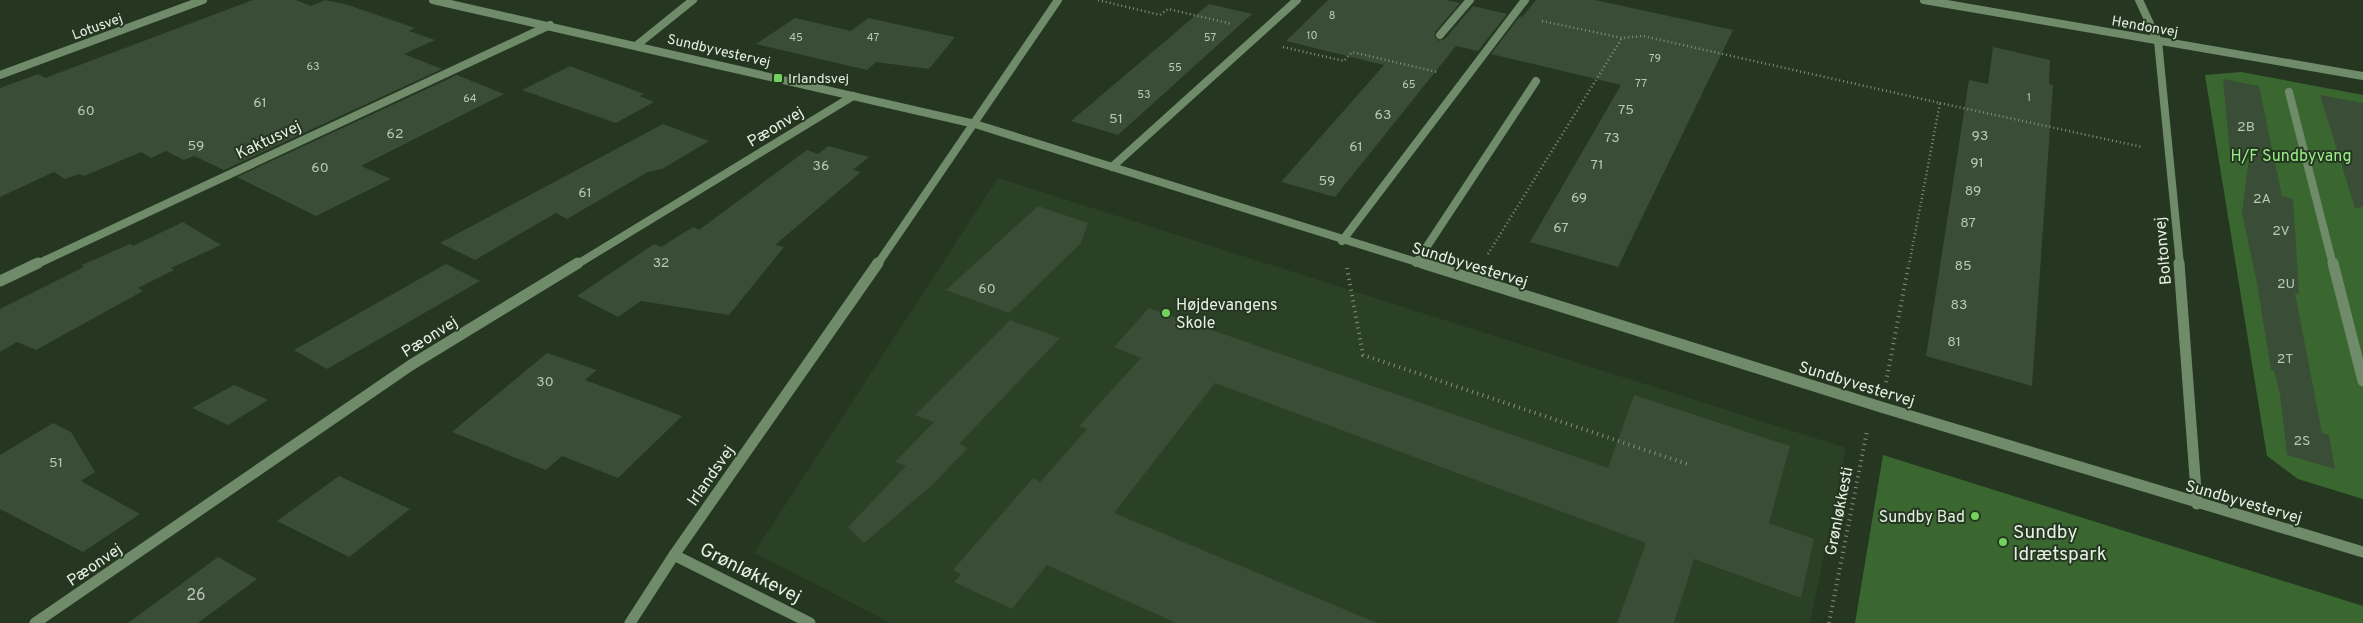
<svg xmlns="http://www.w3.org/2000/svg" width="2363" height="623" font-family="Overpass,sans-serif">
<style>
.built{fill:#2a4126}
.green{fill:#3a6730}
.building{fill:#3a4d36}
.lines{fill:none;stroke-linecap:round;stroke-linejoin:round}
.path-far1{stroke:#82917f;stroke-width:2.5;stroke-dasharray:1 3;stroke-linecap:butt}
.path{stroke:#82917f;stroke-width:4;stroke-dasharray:1 4.5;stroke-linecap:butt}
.service-far1{stroke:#708b6a;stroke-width:8}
.service{stroke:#708b6a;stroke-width:11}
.minor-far1{stroke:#708b6a;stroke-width:8}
.minor{stroke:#708b6a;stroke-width:11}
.tertiary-far1{stroke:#708b6a;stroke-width:8}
.tertiary{stroke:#708b6a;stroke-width:11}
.poi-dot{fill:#72d25d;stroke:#253721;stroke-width:2}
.labels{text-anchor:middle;stroke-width:4;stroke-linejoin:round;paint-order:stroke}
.far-number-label{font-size:11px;fill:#bac8b8}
.far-street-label{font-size:14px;fill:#e5f1e3;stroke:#253721}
.far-poi-label{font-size:14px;fill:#e5f1e3;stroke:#253721;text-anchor:start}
.number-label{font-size:14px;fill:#bac8b8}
.street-label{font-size:16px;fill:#e5f1e3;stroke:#253721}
.park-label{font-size:16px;fill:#9bef89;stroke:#253721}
.poi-label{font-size:16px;fill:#e5f1e3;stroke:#253721;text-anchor:start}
.near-number-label{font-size:16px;fill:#bac8b8}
.near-poi-label{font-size:19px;fill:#e5f1e3;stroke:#253721;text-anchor:start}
.near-street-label{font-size:19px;fill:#e5f1e3;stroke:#253721}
</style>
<rect width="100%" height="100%" fill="#253721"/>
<path class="built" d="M998,178L1846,448L1810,623H891L754,553Z"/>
<path class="green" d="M2241,72L2363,95V499L2298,479L2267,456L2205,75Z
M1883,455L2363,606V623H1855Z"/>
<path class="building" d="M253,0H296L311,6L325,0L348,5L415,28L409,31L435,40L404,54L442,69L224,170L194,156L184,160L166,151L151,158L141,152L84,176L79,174L65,179L54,172L0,197V88L38,74L45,78Z
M1328,0H1446L1460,3L1435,32V37L1439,41L1445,39L1473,6L1507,14L1478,51L1456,46L1335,197L1281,182L1384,65L1286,41Z
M1536,0H1595L1733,30L1618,267L1530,242L1621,85L1491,54L1520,16L1522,17Z
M1209,4L1252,14L1118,135L1071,121Z
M795,18L851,31L868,18L955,37L929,69L876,62L867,70L756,44Z
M1993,47L2050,60L2049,84L2053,85L2032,386L1926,356L1969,80L1988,84Z
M570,66L644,94L640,96L654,102L616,123L522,90Z
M457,75L504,94L361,166L391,179L316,216L237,177Z
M2223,79L2259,86L2282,196L2293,199L2299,294L2295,293L2322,433L2329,435L2335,469L2287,455L2280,394L2274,371L2271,370L2257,283L2242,213L2249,159L2230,155Z
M2320,95L2363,103V207L2355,208Z
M663,124L709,141L662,169L648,172L567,219L556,213L475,260L440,243Z
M828,146L869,157L853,170L861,172L775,245L784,247L729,315L641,301L618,317L577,296L654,244L661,247L693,227L699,230L807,150L818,154Z
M1038,206L1088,223L1081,243L1009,313L946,290Z
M183,222L221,245L171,268L174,270L138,288L143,291L36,350L17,342L0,352V309L84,267L82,265L130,244L133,246Z
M446,264L480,281L327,369L294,350Z
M1149,308L1608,468L1634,395L1790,446L1769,523L1814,539L1801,598L1694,559L1674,623H1617L1646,543L1215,383L1114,513L1377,623H1176L1047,565L1012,609L954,582L961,574L953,570L1033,478L1040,482L1087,429L1079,426L1141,358L1114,347Z
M1010,320L1060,338L959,444L968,448L931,486L864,543L848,527L906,466L895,462L934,422L915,415Z
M547,353L597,370L585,380L682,416L618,478L562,456L546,470L452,432Z
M234,385L268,400L228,425L192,408Z
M53,423L71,432L95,472L81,481L140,514L83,552L0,509V455Z
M339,476L410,509L349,557L277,521Z
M218,557L257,579L198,623H128Z"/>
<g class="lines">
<path class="path-far1" d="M1098,0L1160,15L1168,9L1232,24
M1542,21L1622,38L1643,36L1940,103L1909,265
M1283,47L1344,61L1352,52L1437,72
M1940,103L2142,147
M1488,254L1622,38"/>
<path class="path" d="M1347,268L1363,355L1690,465
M1886,382L1909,263
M1829,623L1867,431"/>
<path class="service-far1" d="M1440,35L1470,0
M2289,92L2333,265
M1342,241L1525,0
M1416,263L1536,81"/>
<path class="service" d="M2333,263L2363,381"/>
<path class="minor-far1" d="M1924,0L2363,76
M2139,0L2158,41L2180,265
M637,45L693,0
M0,75L203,0
M975,124L1426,265
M1112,167L1297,0
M35,265L550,25
M576,265L853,96"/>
<path class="minor" d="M1422,263L1881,407L2363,552
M2179,263L2197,504
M0,281L38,263
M674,555L810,623
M35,623L411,365L578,263"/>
<path class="tertiary-far1" d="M433,0L975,124
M877,265L1058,0"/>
<path class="tertiary" d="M630,623L674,555L878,263"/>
</g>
<g class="poi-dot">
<rect x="773" y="73" width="10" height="10" rx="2.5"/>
<circle cx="1166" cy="313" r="5"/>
<circle cx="1975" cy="516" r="5"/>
<circle cx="2003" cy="542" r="5"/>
</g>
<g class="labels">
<g class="far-number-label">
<text x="1332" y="19">8</text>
<text x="1312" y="39">10</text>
<text x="796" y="41">45</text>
<text x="873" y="41">47</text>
<text x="1210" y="41">57</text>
<text x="1655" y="62">79</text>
<text x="313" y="70">63</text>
<text x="1175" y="71">55</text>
<text x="1641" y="87">77</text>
<text x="1409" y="88">65</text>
<text x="1144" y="98">53</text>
<text x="2029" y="101">1</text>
<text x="470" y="102">64</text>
</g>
<g class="far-street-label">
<text transform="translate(97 26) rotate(-20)" y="5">Lotusvej</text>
<text transform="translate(2145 26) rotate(10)" y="5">Hendonvej</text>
<text transform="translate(719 50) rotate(13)" y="5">Sundbyvestervej</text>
</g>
<g class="far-poi-label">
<text x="788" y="83">Irlandsvej</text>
</g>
<g class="number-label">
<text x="260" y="107">61</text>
<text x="1626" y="114">75</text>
<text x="86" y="115">60</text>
<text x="1383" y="119">63</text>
<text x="1116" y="123">51</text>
<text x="2246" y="131">2B</text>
<text x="395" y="138">62</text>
<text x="1980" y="140">93</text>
<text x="1612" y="142">73</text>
<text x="196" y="150">59</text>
<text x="1356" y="151">61</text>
<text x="1977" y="167">91</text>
<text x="1597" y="169">71</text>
<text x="821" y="170">36</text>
<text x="320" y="172">60</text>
<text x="1327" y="185">59</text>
<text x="1973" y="195">89</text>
<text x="585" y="197">61</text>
<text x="1579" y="202">69</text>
<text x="2262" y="203">2A</text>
<text x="1968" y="227">87</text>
<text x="1561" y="232">67</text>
<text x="2281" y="235">2V</text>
<text x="661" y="267">32</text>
<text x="1963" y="270">85</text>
<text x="2286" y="288">2U</text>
<text x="987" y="293">60</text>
<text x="1959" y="309">83</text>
<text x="1954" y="346">81</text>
<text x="2285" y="363">2T</text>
<text x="545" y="386">30</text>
<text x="2302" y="445">2S</text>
<text x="56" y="467">51</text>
</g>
<g class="street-label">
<text transform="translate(775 126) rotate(-31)" y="6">Pæonvej</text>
<text transform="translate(268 139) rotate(-25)" y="6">Kaktusvej</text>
<text transform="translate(2162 251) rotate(-95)" y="6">Boltonvej</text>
<text transform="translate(1470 264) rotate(17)" y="6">Sundbyvestervej</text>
<text transform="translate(429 336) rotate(-32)" y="6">Pæonvej</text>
<text transform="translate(1857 383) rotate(17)" y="6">Sundbyvestervej</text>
<text transform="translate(710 475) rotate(-55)" y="6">Irlandsvej</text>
<text transform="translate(2244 501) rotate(16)" y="6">Sundbyvestervej</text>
<text transform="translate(1838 511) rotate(-79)" y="6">Grønløkkesti</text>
<text transform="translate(94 564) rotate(-34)" y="6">Pæonvej</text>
</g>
<g class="park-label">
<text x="2291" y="161">H/F Sundbyvang</text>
</g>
<g class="poi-label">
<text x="1176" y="310">Højdevangens<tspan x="1176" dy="18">Skole</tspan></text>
<text x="1965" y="522" text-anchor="end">Sundby Bad</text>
</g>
<g class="near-number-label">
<text x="196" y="600">26</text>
</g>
<g class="near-poi-label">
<text x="2013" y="538">Sundby<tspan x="2013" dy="22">Idrætspark</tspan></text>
</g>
<g class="near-street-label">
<text transform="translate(751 572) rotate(27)" y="7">Grønløkkevej</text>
</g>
</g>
</svg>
